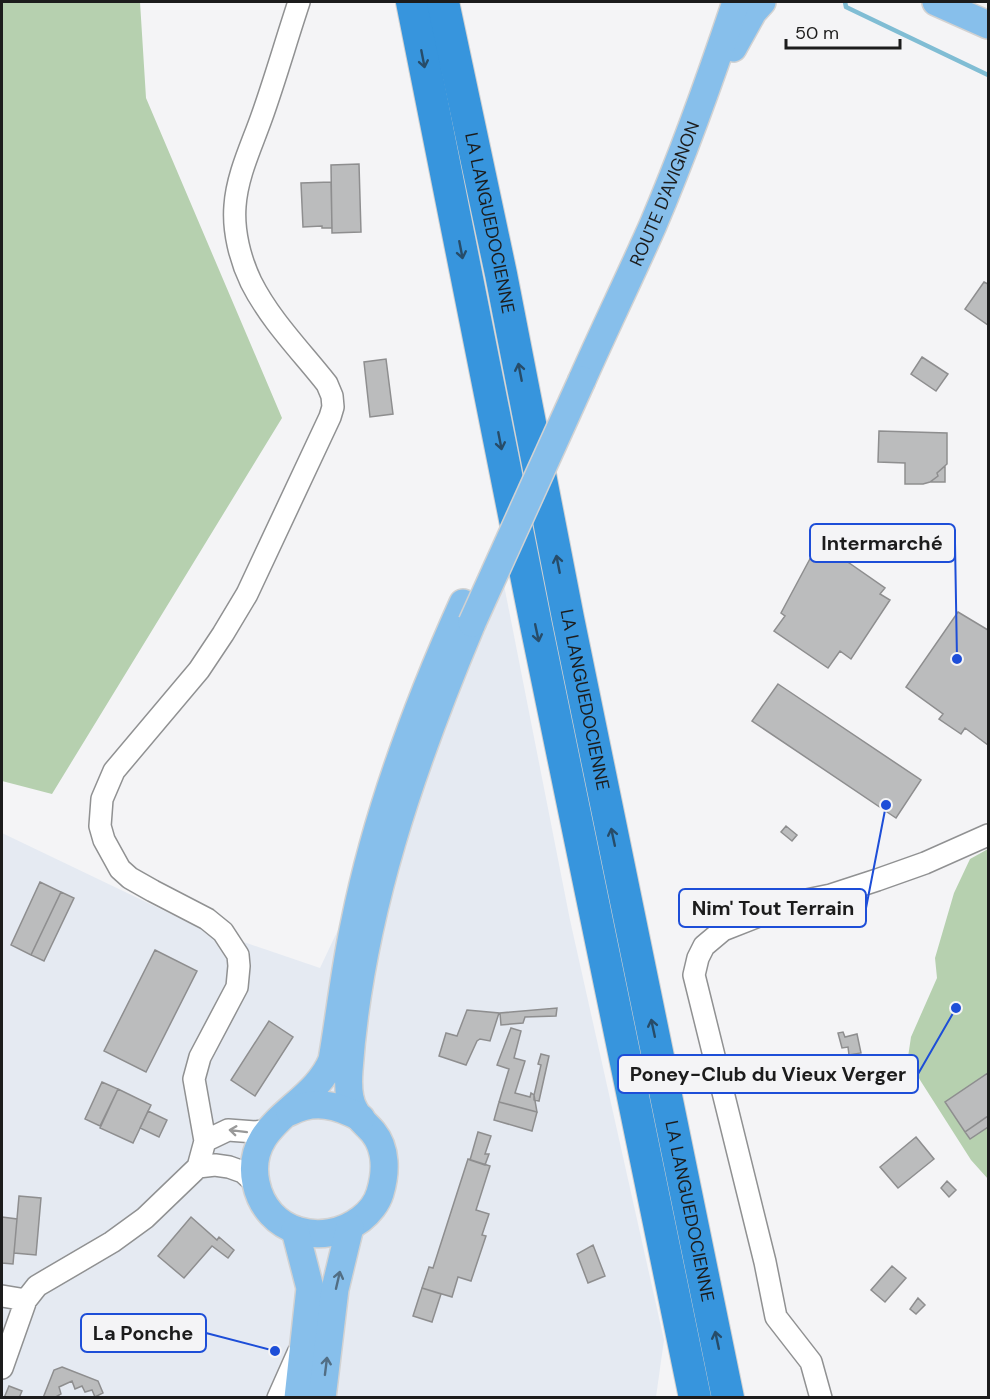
<svg xmlns="http://www.w3.org/2000/svg" width="990" height="1399" font-family="'DM Sans',sans-serif">
<style>
.built{fill:#e5eaf2}
.green{fill:#b6d0af}
.lines{fill:none;stroke-linecap:round;stroke-linejoin:round}
.stream{stroke:#80bdd4;stroke-width:4.5}
.building{fill:#bbbcbd;stroke:#8e8e8f;stroke-width:1.5}
.minor-casing{stroke:#909192;stroke-width:24}
.major-casing{stroke:#d2d2d2;stroke-width:30}
.highway-casing{stroke:#d2d2d2;stroke-width:34}
.minor{stroke:#fff;stroke-width:21}
.major{stroke:#87bfeb;stroke-width:27}
.highway{stroke:#3795dd;stroke-width:32}
.major-bridge-casing{stroke:#d2d2d2;stroke-width:30;stroke-linecap:butt}
.major-bridge{stroke:#87bfeb;stroke-width:27}
.oneway{stroke:#274c69}
.oneway2{stroke:#999}
.oneway3{stroke:#526e84}
.labels{text-anchor:middle;stroke-width:4.5;stroke-linejoin:round;paint-order:stroke}
.street-label{font-size:18px;fill:#1c1c1c;stroke:#f4f4f6}
.leader{fill:none;stroke:#1d4ed8;stroke-width:2}
.callout-dot{fill:#1d4ed8;stroke:#f4f4f6;stroke-width:2}
.callout{fill:#f4f4f6;stroke:#1d4ed8;stroke-width:2}
.callout-label{font-size:20px;text-anchor:middle;font-weight:bold;fill:#1c1c1c}
</style>
<rect width="100%" height="100%" fill="#f4f4f6"/>
<path class="built" d="M503,580L570,920L664,1340L656,1397H2V833L194,925L320,968Z"/>
<path class="green" d="M2,2H140L146,98L282,418L52,794L2,781Z
M988,849V1179L971,1160L920,1080L908,1057L911,1037L937,978L935,958L954,893L970,859Z"/>
<g class="lines">
<path class="stream" d="M845,2L846,7L988,75"/>
</g>
<path class="building" d="M359,164L361,232L332,233L331,165Z
M331,182L332,228H322V226L303,227L301,183Z
M984,282L988,284V325L965,309Z
M922,357L948,374L936,391L911,374Z
M386,359L393,414L370,417L364,362Z
M879,431L947,433V464L937,473L938,476L930,482L923,484H905V463L878,462Z
M945,466V482H930L938,476L937,473Z
M819,542L885,588L880,594L890,600L851,659L840,651L828,668L774,631L785,616L781,613Z
M958,612L988,630V745L965,728L961,734L939,719L943,714L906,687Z
M778,684L921,780L896,818L752,721Z
M786,826L797,835L792,841L781,832Z
M40,882L61,892L31,955L11,945Z
M61,892L74,898L44,961L31,955Z
M155,950L197,971L146,1072L104,1051Z
M557,1008L556,1016L525,1017L523,1023L501,1025L500,1013Z
M467,1010L499,1013L490,1041L480,1039L477,1041L466,1065L439,1056L446,1033L457,1036Z
M269,1021L293,1037L255,1096L231,1080Z
M511,1028L521,1031L514,1058L525,1061L515,1093L530,1097L531,1093L534,1095L537,1112L499,1102L509,1069L497,1065Z
M843,1032L845,1037L857,1034L861,1053L849,1055L848,1047L842,1048L838,1033Z
M541,1054L549,1056L539,1101L534,1100V1095L541,1065L538,1064Z
M988,1073V1116L965,1132L945,1102Z
M102,1082L118,1089L100,1126L85,1119Z
M118,1089L151,1105L133,1143L100,1128Z
M499,1102L537,1112L532,1131L494,1120Z
M148,1111L167,1120L159,1137L140,1128Z
M988,1116V1127L970,1139L965,1132Z
M478,1132L491,1136L485,1154H489L485,1165L470,1160Z
M916,1137L934,1159L898,1188L880,1167Z
M468,1159L490,1166L476,1210L489,1214L482,1235L486,1236L471,1281L458,1277L452,1297L422,1288L429,1267L433,1268Z
M947,1181L956,1190L949,1197L941,1188Z
M19,1196L41,1198L36,1255L14,1253Z
M2,1217L17,1219L13,1264L2,1263Z
M191,1217L217,1240L219,1237L234,1250L228,1258L212,1246L184,1278L158,1256Z
M593,1245L605,1276L588,1283L577,1254Z
M892,1266L906,1278L885,1302L871,1290Z
M422,1288L441,1294L432,1322L413,1316Z
M918,1298L925,1305L916,1314L910,1309Z
M62,1367L98,1381L103,1393L95,1397L92,1390L85,1392L82,1386L75,1389L72,1381L59,1387L61,1394L54,1398H43L54,1370Z
M9,1386L22,1391L19,1398H4Z"/>
<g class="lines">
<defs>
<path id="minor" d="M205,1141L228,1130L255,1132L263,1131L272,1126
M198,1167L205,1141L194,1079L200,1057L237,987L239,966L238,955L223,932L207,919L153,891L130,878L120,869L104,840L100,826L102,799L114,771L199,670L223,634L247,594L330,417L333,407L332,396L327,384C301,351 270,320 251,282C240,259 233,231 235,206C237,176 251,147 261,119C275,80 286,41 299,2
M2,1296L26,1300
M2,1368L26,1300L37,1286L112,1242L145,1218L198,1167L215,1165L229,1167L243,1172L256,1184
M278,1398L298,1353
M821,1398L811,1362L776,1317L765,1262L694,975L698,958L704,946L723,930L792,903L831,895L877,880L925,863L988,835"/>
<g id="major">
<path d="M936,2L988,25"/>
<path d="M733,48L753,12L762,2"/>
<path id="s1" d="M582,380C605,328 630,277 653,225C684,152 711,77 736,2"/>
<path d="M463,603C417,705 377,811 355,921C345,967 340,1014 332,1060C313,1108 243,1122 256,1183C266,1233 323,1248 361,1219C369,1213 377,1203 380,1193C386,1173 387,1149 373,1132C367,1125 359,1119 355,1111C348,1100 348,1083 349,1070C360,914 412,766 472,623"/>
<path d="M290,1112C314,1099 338,1105 361,1118"/>
<path d="M295,1230L310,1288L298,1398"/>
<path d="M322,1398L335,1289L350,1227"/>
</g>
<g id="highway">
<path d="M412,2L536,625L695,1398"/>
<path id="s2" d="M443,2L501,274L568,618L728,1398"/>
</g>
</defs>
<use href="#minor" class="minor-casing"/>
<use href="#major" class="major-casing"/>
<use href="#highway" class="highway-casing"/>
<use href="#minor" class="minor"/>
<use href="#major" class="major"/>
<use href="#highway" class="highway"/>
<defs>
<path id="major-bridge" d="M472,623L582,380"/>
</defs>
<use href="#major-bridge" class="major-bridge-casing"/>
<use href="#major-bridge" class="major-bridge"/>
</g>
<defs><path id="oneway-shaft" d="M-6 0H5M1.5-3L5.5 0L1.5 3" fill="none" stroke-width="1.6" stroke-linecap="round" stroke-linejoin="round" transform="scale(1.5)"/></defs>
<g class="oneway">
<use href="#oneway-shaft" transform="translate(423 59) rotate(79)"/>
<use href="#oneway-shaft" transform="translate(461 250) rotate(79)"/>
<use href="#oneway-shaft" transform="translate(520 372) rotate(-101)"/>
<use href="#oneway-shaft" transform="translate(500 441) rotate(79)"/>
<use href="#oneway-shaft" transform="translate(558 564) rotate(-101)"/>
<use href="#oneway-shaft" transform="translate(537 633) rotate(78)"/>
<use href="#oneway-shaft" transform="translate(613 837) rotate(-102)"/>
<use href="#oneway-shaft" transform="translate(653 1028) rotate(-102)"/>
<use href="#oneway-shaft" transform="translate(717 1340) rotate(-102)"/>
</g>
<use class="oneway2" href="#oneway-shaft" transform="translate(238 1131) rotate(-173)"/>
<g class="oneway3">
<use href="#oneway-shaft" transform="translate(338 1280) rotate(-77)"/>
<use href="#oneway-shaft" transform="translate(326 1366) rotate(-83)"/>
</g>
<g class="labels">
<g class="street-label">
<text dy="6" stroke="none"><textPath href="#s1" startOffset="204">ROUTE D'AVIGNON</textPath></text>
<text dy="6" stroke="none"><textPath href="#s2" startOffset="226">LA LANGUEDOCIENNE</textPath></text>
<text dy="6" stroke="none"><textPath href="#s2" startOffset="712">LA LANGUEDOCIENNE</textPath></text>
<text dy="6" stroke="none"><textPath href="#s2" startOffset="1234">LA LANGUEDOCIENNE</textPath></text>
</g>
</g>
<path class="leader" d="M957 659L955 543M886 805L866 908M956 1008L918 1074M275 1351L206 1333"/>
<g class="callout-dot">
<circle cx="957" cy="659" r="6"/>
<circle cx="886" cy="805" r="6"/>
<circle cx="956" cy="1008" r="6"/>
<circle cx="275" cy="1351" r="6"/>
</g>
<g class="callout">
<rect x="810" y="524" width="145" height="38" rx="6"/>
<rect x="679" y="889" width="187" height="38" rx="6"/>
<rect x="618" y="1055" width="300" height="38" rx="6"/>
<rect x="81" y="1314" width="125" height="38" rx="6"/>
</g>
<g class="callout-label">
<text x="882" y="550">Intermarché</text>
<text x="773" y="915">Nim' Tout Terrain</text>
<text x="768" y="1081">Poney-Club du Vieux Verger</text>
<text x="143" y="1340">La Ponche</text>
</g>
<rect width="990" height="1399" fill="none" stroke="#1c1c1c" stroke-width="6"/>
<path d="M786 39v9h114v-9" fill="none" stroke="#1c1c1c" stroke-width="3"/>
<text x="795" y="39" font-size="18" fill="#1c1c1c" stroke="#f4f4f6" stroke-width="4.5" paint-order="stroke">50 m</text>
</svg>
